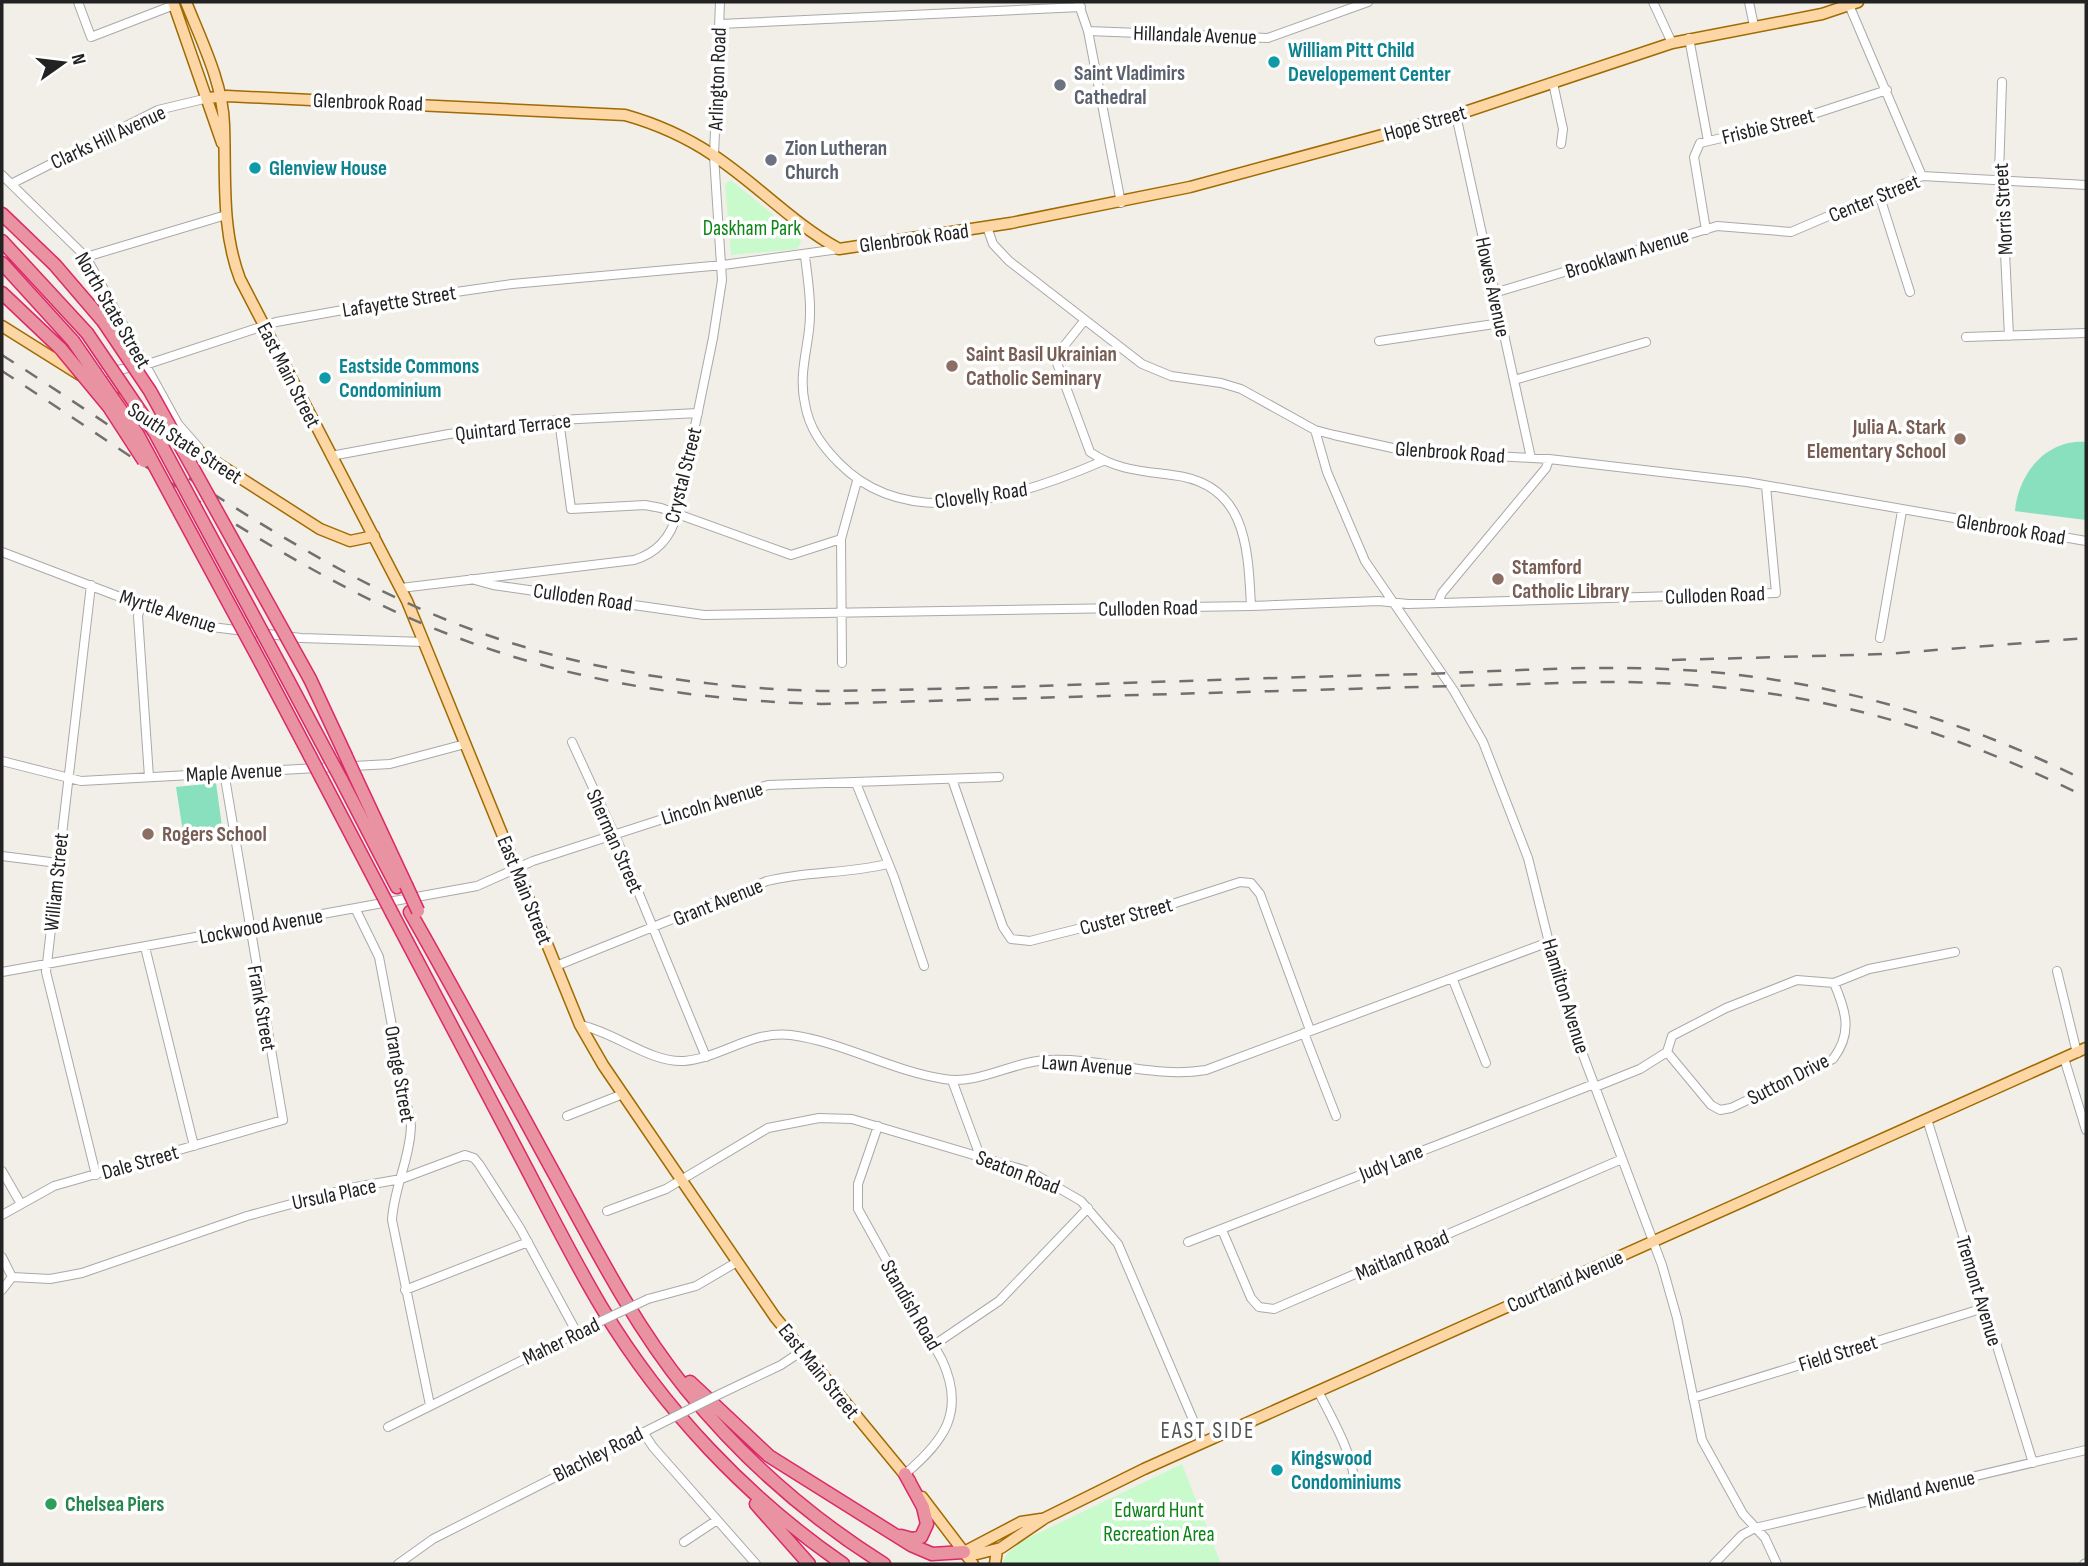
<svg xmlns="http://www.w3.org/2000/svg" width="2088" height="1566" font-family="'Sofia Sans Condensed',sans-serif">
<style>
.park{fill:#c8facc}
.pitch{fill:#88e0be}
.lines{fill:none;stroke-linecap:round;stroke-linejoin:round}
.minor-casing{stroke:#a9a9a9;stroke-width:10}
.major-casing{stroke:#a06b00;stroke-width:13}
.highway-casing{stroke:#dc2a67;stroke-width:15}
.minor{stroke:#fff;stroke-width:8}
.major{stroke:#fcd6a4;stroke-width:10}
.highway{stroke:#e892a2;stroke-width:12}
.rail{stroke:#707070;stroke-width:2.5;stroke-dasharray:14 14;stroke-linecap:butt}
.minor-bridge-casing{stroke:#a9a9a9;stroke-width:10;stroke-linecap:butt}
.highway-bridge-casing{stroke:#dc2a67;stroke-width:15;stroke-linecap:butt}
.minor-bridge{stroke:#fff;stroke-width:8}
.highway-bridge{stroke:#e892a2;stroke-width:12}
.culture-dot{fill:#0f9aa8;stroke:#fff;stroke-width:2.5}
.worship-dot{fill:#6b7280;stroke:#fff;stroke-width:2.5}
.education-dot{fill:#8d6e63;stroke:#fff;stroke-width:2.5}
.leisure-dot{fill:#2e9e5b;stroke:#fff;stroke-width:2.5}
.labels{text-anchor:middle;stroke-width:7;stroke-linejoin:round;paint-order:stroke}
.street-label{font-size:21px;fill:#222;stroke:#fff}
.culture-label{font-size:21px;font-weight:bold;fill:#0d838f;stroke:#fff;text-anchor:start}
.worship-label{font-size:21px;font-weight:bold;fill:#5b616d;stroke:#fff;text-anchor:start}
.park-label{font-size:21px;fill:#0c8416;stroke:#fff}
.education-label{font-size:21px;font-weight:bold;fill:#785e54;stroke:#fff;text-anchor:start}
.leisure-label{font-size:21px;font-weight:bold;fill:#27864d;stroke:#fff;text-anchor:start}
.neighbourhood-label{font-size:23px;letter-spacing:2px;fill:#555;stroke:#fff}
</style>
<rect width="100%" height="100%" fill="#f2efe9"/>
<path class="park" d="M731,180L799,236L801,242L797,249L731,255L725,184Z
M1182,1464L1221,1564H1002L1007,1554L1020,1542Z"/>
<path class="pitch" d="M2086,442V520L2015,511C2018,474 2046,439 2086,442Z
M216,783L224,841L185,845L176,787Z"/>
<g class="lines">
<defs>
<path id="minor" d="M78,2L91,37L174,5
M1078,2L1088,31L1121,203
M1653,2L1672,43
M1749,2L1754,26
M1849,5L1922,176
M720,24L1081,7
M1088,31L1268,38L1368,2
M1689,38L1708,141
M2002,82L1999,174L2002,189L2009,336
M1553,83L1563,129L1561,144
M1456,115L1531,458
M2,175L86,257L178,424L199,448
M11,184L158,110L208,98
M1879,194L1910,292
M987,227L993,244L1009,261L1142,364L1171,376L1221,383L1241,389L1315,430L1334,435L1406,451L1549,459L1747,482L2086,541
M1706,230L1694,157L1700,143L1783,124L1887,90
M805,256C808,281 812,305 809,330C806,355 799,378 805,404C809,428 822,446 839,463C909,535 1024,495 1103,461
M86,257L226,215
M1494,293L1717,226L1791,232L1922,176L2086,185
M1084,321L1064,346L1057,363L1090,452C1116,470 1142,471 1172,475C1246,483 1248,546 1251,606
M1966,337L2086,333
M1379,341L1501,323
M95,374L145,365L276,322L393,301L512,284L723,265L839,249
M1514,380L1646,342
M559,420L571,509L645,505L661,508L791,555L841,539
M1315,430L1327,472L1365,561L1454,691L1483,742L1528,858L1565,1007L1662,1265L1677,1318L1702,1440L1743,1514L1765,1538L1777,1564
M331,456L449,434L559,420L698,413
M2,552L141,605L212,627L301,638L424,642
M471,579L493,585L704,615L1251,606L1379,601L1408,604L1776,593L1766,486
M91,585L46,972L96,1175
M401,588L634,560C657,553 671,537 677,514L713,338L722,280L714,156L720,2
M1438,603L1442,593L1546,468L1549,459
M141,605L138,616L149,777
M1880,638L1902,511
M842,663L841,539L857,481
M572,742L617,840L706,1057
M2,761L81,781L390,764L465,744
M952,779L1003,927L1011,939L1030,941L1160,908L1240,882L1251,883L1260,894L1310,1030
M856,783L894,877L924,966
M2,856L58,863
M356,910L379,957L411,1126C410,1159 394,1187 392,1220L430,1405
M145,947L194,1146
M556,966L767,881C807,871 847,874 887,864
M2057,971L2077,1053
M2,972L477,886L533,861L768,785L999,777
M1453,980L1486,1063
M1834,983L1869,969L1955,952
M580,1025C615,1032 650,1063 684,1061C721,1058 752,1030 791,1035C843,1042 892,1071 944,1079C979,1085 1013,1061 1048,1060C1101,1057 1153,1079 1206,1070L1549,942
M1304,1033L1336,1116
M1667,1052L1711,1105L1720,1110L1731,1108L1833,1059C1853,1033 1846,1011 1834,983
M2064,1058L2086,1130
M952,1080L980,1156
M1595,1087L1640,1069L1667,1052L1672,1036L1726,1008L1797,980L1834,983
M567,1116L623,1094
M1927,1119L2033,1463
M878,1126L858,1184V1209L942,1360C966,1412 944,1441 905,1474
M2,1171L21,1204
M607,1211L666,1189L768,1128L819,1118L852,1119L1031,1172L1081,1201L1118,1244L1203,1443
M2,1215L54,1186L283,1120L224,772
M1222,1230L1251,1298L1259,1307L1274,1309L1622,1159
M1188,1242L1594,1084
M2,1257L12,1277
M2,1290L12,1277L50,1279L82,1273L247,1216L350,1188L401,1179L465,1155L474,1158L479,1164L520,1228L577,1333
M405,1290L528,1242
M648,1299L696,1286L737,1262
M934,1345L999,1301L1088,1208
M1318,1391C1330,1415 1356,1459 1354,1485
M720,1394L781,1365L802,1351
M1693,1398L1984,1308
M388,1427L597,1323
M643,1432L653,1447L756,1564
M684,1542L717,1520
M398,1564L433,1539L668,1420
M1714,1564L1742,1535L1755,1528L2086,1450
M2084,1564L2086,1563"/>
<path id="major" d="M173,2L222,143
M186,2C201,40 223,83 224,125C226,177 221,229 240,279L407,601L580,1025L603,1065L775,1317L910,1481
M208,98L227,96L625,115C657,124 686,137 713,155C757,184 792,223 839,249L1011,223L1190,187L1456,115L1672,43L1822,14L1858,2
M2,326L80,375
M114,397L320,529L350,541L374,536
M922,1497L973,1564
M964,1552L977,1554L1001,1548L1045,1518L1144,1469L2086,1048
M964,1552L1021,1522L1041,1519
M995,1564L997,1550"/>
<path id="highway" d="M2,214L55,265L103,321
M2,241L87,333
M2,263L73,341
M2,293L61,349
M262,665L310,756
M281,667L328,755
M310,679L345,754
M356,778L406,885
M322,779L380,890
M341,779L397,887
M410,912C462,1003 511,1095 561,1186C599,1256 636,1327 686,1389C742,1458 809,1517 884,1564
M393,915C435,994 477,1074 519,1154C546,1205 572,1258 602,1308C663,1409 746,1497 843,1564
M690,1382L769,1456L911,1545L932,1554L964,1552
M756,1504L809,1564
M901,1536L912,1539L921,1537L927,1524L923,1507L905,1474"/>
</defs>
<use href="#minor" class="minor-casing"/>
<use href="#major" class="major-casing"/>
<use href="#highway" class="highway-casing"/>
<use href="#minor" class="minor"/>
<use href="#major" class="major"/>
<use href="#highway" class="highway"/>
<path class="rail" d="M2,355C137,441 277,546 423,610C549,665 683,687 820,691C1009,689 1198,679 1388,675C1480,673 1573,665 1665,669C1812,675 1955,715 2086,781
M2,371C142,462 293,574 448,634C568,681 693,700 821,704L1593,682C1776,680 1923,716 2086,797
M1672,660L1886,654L2086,638"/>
<defs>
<path id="minor-bridge" d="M597,1323L648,1299
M668,1420L720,1394"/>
<path id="highway-bridge" d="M103,321L150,391L310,679
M87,333L155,433L281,667
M73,341L138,435L262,665
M61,349L109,407L144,461
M345,754L356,778
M328,755L341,779
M310,756L322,779
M406,885L418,911
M380,890L393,915"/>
</defs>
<use href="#minor-bridge" class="minor-bridge-casing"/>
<use href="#highway-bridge" class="highway-bridge-casing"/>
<use href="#minor-bridge" class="minor-bridge"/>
<use href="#highway-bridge" class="highway-bridge"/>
</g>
<g class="culture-dot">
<circle cx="1274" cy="62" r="7"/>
<circle cx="255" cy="168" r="7"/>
<circle cx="325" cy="378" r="7"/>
<circle cx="1277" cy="1470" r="7"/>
</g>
<g class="worship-dot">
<circle cx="1060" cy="85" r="7"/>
<circle cx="771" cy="160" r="7"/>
</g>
<g class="education-dot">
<circle cx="952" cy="366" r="7"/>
<circle cx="1960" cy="439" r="7"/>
<circle cx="1498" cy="579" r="7"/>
<circle cx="148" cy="834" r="7"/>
</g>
<circle class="leisure-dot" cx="51" cy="1504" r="7"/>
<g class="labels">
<g class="street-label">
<text transform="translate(1195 35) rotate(2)" y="7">Hillandale Avenue</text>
<text transform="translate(717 79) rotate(-88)" y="7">Arlington Road</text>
<text transform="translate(368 102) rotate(2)" y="7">Glenbrook Road</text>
<text transform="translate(1425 123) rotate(-16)" y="7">Hope Street</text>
<text transform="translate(1768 126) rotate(-14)" y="7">Frisbie Street</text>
<text transform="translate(108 137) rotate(-25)" y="7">Clarks Hill Avenue</text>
<text transform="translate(1874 198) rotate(-22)" y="7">Center Street</text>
<text transform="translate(2003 209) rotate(-93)" y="7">Morris Street</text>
<text transform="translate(914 238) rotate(-8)" y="7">Glenbrook Road</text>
<text transform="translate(1627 253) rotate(-17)" y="7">Brooklawn Avenue</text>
<text transform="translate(1493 287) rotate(78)" y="7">Howes Avenue</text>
<text transform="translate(399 301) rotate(-9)" y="7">Lafayette Street</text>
<text transform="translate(113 310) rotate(60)" y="7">North State Street</text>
<text transform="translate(289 375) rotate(63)" y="7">East Main Street</text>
<text transform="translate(513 427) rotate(-7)" y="7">Quintard Terrace</text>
<text transform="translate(185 443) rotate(33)" y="7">South State Street</text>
<text transform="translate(1450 452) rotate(4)" y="7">Glenbrook Road</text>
<text transform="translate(683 475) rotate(-76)" y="7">Crystal Street</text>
<text transform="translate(981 495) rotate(-8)" y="7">Clovelly Road</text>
<text transform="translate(2011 529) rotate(9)" y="7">Glenbrook Road</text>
<text transform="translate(1715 595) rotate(-2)" y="7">Culloden Road</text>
<text transform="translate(583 597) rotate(8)" y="7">Culloden Road</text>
<text transform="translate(1148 608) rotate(-1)" y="7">Culloden Road</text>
<text transform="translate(168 611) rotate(18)" y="7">Myrtle Avenue</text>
<text transform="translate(234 772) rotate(-3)" y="7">Maple Avenue</text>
<text transform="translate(712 803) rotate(-17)" y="7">Lincoln Avenue</text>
<text transform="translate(615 841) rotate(66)" y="7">Sherman Street</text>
<text transform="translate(56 882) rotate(-84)" y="7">William Street</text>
<text transform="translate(525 890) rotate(68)" y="7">East Main Street</text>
<text transform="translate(718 902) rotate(-22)" y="7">Grant Avenue</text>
<text transform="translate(1126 916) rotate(-15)" y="7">Custer Street</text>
<text transform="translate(261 926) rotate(-10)" y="7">Lockwood Avenue</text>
<text transform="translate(1566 996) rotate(73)" y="7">Hamilton Avenue</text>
<text transform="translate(262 1008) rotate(80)" y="7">Frank Street</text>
<text transform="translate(1087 1065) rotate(4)" y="7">Lawn Avenue</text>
<text transform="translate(400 1074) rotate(80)" y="7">Orange Street</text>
<text transform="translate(1788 1079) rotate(-27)" y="7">Sutton Drive</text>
<text transform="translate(140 1162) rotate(-16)" y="7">Dale Street</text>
<text transform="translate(1391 1162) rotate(-22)" y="7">Judy Lane</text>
<text transform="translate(1018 1172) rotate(21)" y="7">Seaton Road</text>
<text transform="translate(334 1194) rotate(-12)" y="7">Ursula Place</text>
<text transform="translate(1402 1255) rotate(-23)" y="7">Maitland Road</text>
<text transform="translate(1565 1281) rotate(-24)" y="7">Courtland Avenue</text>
<text transform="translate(1979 1291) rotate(73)" y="7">Tremont Avenue</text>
<text transform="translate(911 1305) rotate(60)" y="7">Standish Road</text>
<text transform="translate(561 1341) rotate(-26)" y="7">Maher Road</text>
<text transform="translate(1838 1353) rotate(-17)" y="7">Field Street</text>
<text transform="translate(819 1371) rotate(51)" y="7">East Main Street</text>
<text transform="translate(598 1454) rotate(-27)" y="7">Blachley Road</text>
<text transform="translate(1921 1489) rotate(-13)" y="7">Midland Avenue</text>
</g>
<g class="culture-label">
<text x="1288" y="57">William Pitt Child<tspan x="1288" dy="24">Developement Center</tspan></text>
<text x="269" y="175">Glenview House</text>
<text x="339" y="373">Eastside Commons<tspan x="339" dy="24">Condominium</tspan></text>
<text x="1291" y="1465">Kingswood<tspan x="1291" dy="24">Condominiums</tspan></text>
</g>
<g class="worship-label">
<text x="1074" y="80">Saint Vladimirs<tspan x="1074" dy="24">Cathedral</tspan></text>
<text x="785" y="155">Zion Lutheran<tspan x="785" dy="24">Church</tspan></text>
</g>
<g class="park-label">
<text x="752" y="235">Daskham Park</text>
<text x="1159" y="1517">Edward Hunt<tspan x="1159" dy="24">Recreation Area</tspan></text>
</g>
<g class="education-label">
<text x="966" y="361">Saint Basil Ukrainian<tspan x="966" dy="24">Catholic Seminary</tspan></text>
<text x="1946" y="434" text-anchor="end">Julia A. Stark<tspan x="1946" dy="24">Elementary School</tspan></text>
<text x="1512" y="574">Stamford<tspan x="1512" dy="24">Catholic Library</tspan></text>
<text x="162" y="841">Rogers School</text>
</g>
<g class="leisure-label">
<text x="65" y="1511">Chelsea Piers</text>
</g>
<g class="neighbourhood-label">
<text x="1208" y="1438">EAST SIDE</text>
</g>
</g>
<rect width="2088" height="1566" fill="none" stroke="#222222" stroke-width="7"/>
<g transform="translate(63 63) rotate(76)" stroke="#ffffff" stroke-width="5" paint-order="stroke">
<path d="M0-5L12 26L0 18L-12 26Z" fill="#222222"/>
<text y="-10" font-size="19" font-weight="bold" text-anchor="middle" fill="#222222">N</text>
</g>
</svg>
